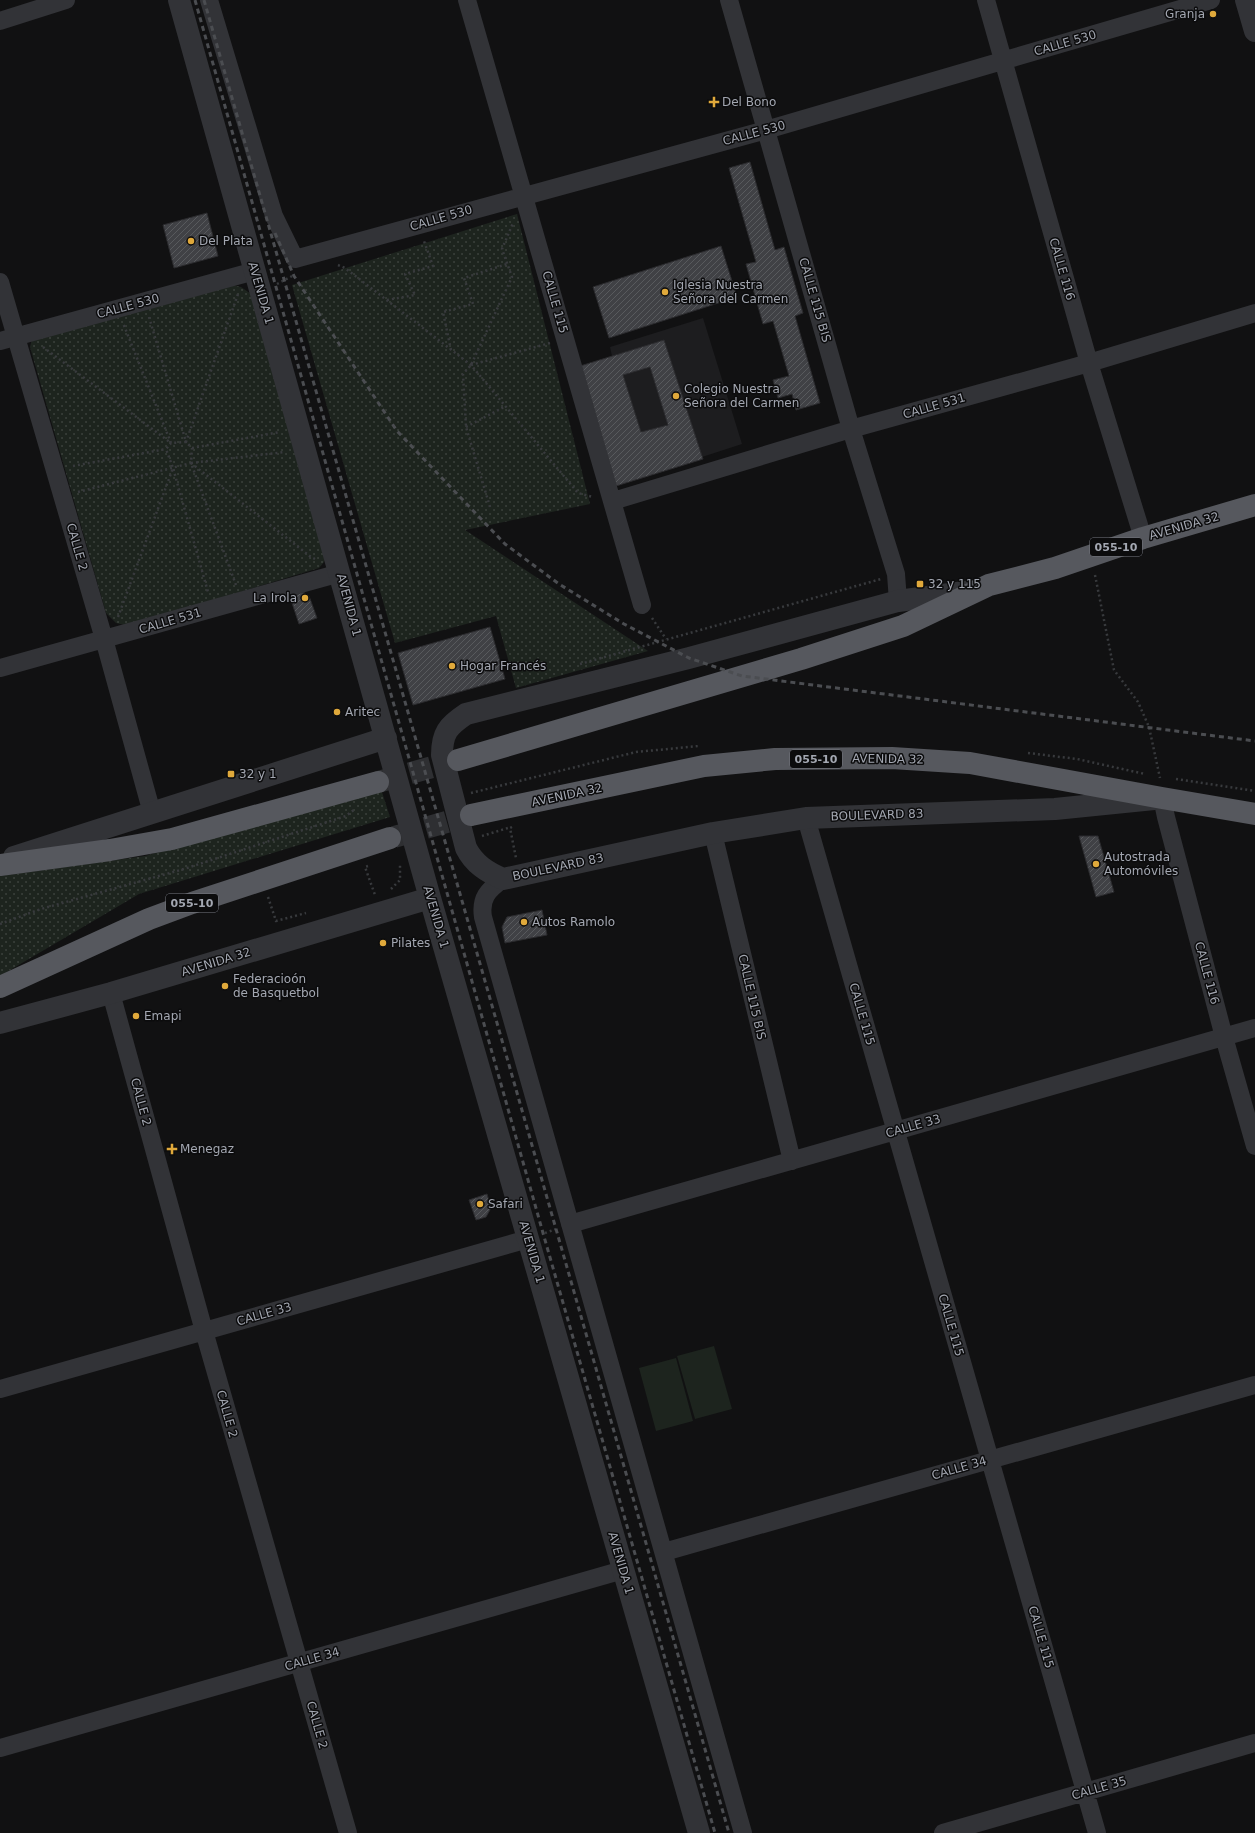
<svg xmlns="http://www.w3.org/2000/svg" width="1255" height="1833" font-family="'DejaVu Sans',sans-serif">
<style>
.built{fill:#1d1d1f}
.grass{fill:url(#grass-dots)}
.garden{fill:#1d241e}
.building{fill:url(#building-hatch);stroke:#2b2b2e;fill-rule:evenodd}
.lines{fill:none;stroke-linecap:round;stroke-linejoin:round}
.trunk-tunnel{stroke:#2e2f32;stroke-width:22;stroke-dasharray:22 11;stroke-linecap:butt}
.path{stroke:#383a3d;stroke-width:2.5;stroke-dasharray:2 3;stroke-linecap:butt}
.minor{stroke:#323337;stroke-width:18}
.tertiary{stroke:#323337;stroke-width:22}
.trunk{stroke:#56585e;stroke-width:22}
.rail{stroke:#4b4d51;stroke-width:3;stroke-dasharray:5 4;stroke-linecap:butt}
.poi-dot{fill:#e0a93b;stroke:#0c0c0d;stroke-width:1.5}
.labels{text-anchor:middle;stroke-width:3;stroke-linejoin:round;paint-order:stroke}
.shield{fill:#0c0c0d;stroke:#767880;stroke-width:1}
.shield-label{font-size:11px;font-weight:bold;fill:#a3a7b1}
.poi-label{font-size:12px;fill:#a3a7b1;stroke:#0c0c0d;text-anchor:start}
.street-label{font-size:12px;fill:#a3a7b1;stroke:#0c0c0d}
</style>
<defs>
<pattern id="grass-dots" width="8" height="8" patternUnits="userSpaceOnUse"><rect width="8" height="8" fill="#1d241e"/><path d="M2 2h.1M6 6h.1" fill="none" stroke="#3b413c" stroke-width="1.8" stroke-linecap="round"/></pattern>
<pattern id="building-hatch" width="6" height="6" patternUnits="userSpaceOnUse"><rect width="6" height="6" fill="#404145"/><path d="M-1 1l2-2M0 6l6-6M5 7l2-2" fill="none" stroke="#585a5d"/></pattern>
</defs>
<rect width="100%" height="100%" fill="#111112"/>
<path class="built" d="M703,318L742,444L702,457L703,459L616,486L577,367L612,356L610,347Z"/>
<path class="grass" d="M517,214L590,504L465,530L648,651L516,688L496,616L395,643L292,285Z
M233,285L241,287L254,296L327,552L324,562L319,568L129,626L116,623L106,613L30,347L32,339Z
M381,789L390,817L139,894L0,976V876L145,856Z"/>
<path class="garden" d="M714,1346L732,1409L695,1419L677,1356Z
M676,1358L693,1421L656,1431L639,1368Z"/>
<path class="building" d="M750,162L775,250L784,247L803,313L795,316L820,403L796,410L792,394L778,398L773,380L789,376L773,321L763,324L746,264L756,262L729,168Z
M207,213L218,256L174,268L163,225Z
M721,246L737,297L609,338L593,287Z
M664,340L703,459L616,486L577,367ZM650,367L668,425L641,432L623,375Z
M303,592L309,596L317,618L299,624L290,597Z
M490,627L505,679L413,705L398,653Z
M1079,836H1098L1114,892L1096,897Z
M542,910L547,935L505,943L502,927L507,917Z
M487,1194L491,1208L486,1217L476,1220L469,1200Z"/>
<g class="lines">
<path class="trunk-tunnel" d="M378,782L458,760
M394,837L471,815"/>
<path class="path" d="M338,265L345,268L471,365L578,493L593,497
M277,284L294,275
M387,300L415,295L405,274L433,266L424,241
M149,317L186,442L238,294
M43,347L171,443L123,323
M451,350L443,312L473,304L464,278L507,264
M471,365L550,343
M466,427L506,406
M192,448L280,432
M191,463L285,452
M73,466L166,449
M78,492L191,463L192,448L186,442L171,443L166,449L173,468
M490,507L466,427L463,374L471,365L512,277L502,249L513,223
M1095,575L1114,670L1138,702L1149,727L1160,778
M236,585L191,463L311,557L315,559
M118,617L173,468L208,592
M652,618L666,639
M580,664L881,579
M1028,753L1077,759L1145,774
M1176,779L1255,791
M471,793L636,752L699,746
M512,827L510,828L516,858
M482,836L508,828
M368,866L365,867L375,895
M391,889L400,880V864
M268,897L276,921L306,913
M0,924L41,909L184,869L346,816L355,809
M545,1233L556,1229"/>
<path class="minor" d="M209,0L274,216L295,259L766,130L1211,0
M467,0L642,605
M729,0L851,429L896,574L898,601
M986,0L1089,363L1143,538
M0,21L66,0
M0,282L104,639L152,813
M0,341L255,271
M613,501L851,429L1089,363L1255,313
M0,668L340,573
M1162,798L1166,817L1224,1037L1255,1146
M806,818L1097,1833
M713,833L792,1161
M503,879C488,890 480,898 483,917L743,1833
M111,993L204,1331L348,1833
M570,1224L1255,1028
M0,1389L528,1239
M664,1552L1255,1385
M0,1748L623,1570
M943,1833L1255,1743"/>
<path class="tertiary" d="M179,0L430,898L699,1833
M1246,0L1255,31
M972,591L898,601L689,658L466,714C448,726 442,733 442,755L466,848C474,864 487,872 503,879L713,833L806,818L1055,809L1154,799
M14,857L386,738
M0,1023L111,993L430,898"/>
<path class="trunk" d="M458,760L801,659L903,626L989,585L1055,568L1143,538L1255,505
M471,815L704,766L775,759L892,758L970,763L1162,798L1255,814
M0,865L110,850L172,839L378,782
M0,987L149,919L192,903L390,838"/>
<path class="rail" d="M195,0L543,1233L715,1833
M204,0L729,1833
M275,233L294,276L397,431L505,544L559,584L624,624L689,658L742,676L1255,741"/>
</g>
<g class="poi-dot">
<circle cx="1213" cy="14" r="4"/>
<path d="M712 96h4v4h4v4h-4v4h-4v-4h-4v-4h4z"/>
<circle cx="191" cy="241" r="4"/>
<circle cx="665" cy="292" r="4"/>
<circle cx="676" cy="396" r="4"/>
<rect x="916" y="580" width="8" height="8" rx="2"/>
<circle cx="305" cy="598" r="4"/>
<circle cx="452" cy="666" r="4"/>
<circle cx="337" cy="712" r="4"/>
<rect x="227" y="770" width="8" height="8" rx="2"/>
<circle cx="1096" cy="864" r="4"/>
<circle cx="524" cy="922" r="4"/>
<circle cx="383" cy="943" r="4"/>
<circle cx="225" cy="986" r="4"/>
<circle cx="136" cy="1016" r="4"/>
<path d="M170 1143h4v4h4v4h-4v4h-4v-4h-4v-4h4z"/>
<circle cx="480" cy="1204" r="4"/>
</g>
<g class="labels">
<g class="shield">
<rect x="1090" y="538" width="52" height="18" rx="3"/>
<rect x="790" y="750" width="52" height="18" rx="3"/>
<rect x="166" y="894" width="52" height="18" rx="3"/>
</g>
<g class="shield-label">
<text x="1116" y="551">055-10</text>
<text x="816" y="763">055-10</text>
<text x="192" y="907">055-10</text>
</g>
<g class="poi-label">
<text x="1205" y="18" text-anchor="end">Granja</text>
<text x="722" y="106">Del Bono</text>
<text x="199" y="245">Del Plata</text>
<text x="673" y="289">Iglesia Nuestra<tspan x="673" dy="14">Señora del Carmen</tspan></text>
<text x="684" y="393">Colegio Nuestra<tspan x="684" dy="14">Señora del Carmen</tspan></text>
<text x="928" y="588">32 y 115</text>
<text x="297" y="602" text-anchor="end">La Irola</text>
<text x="460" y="670">Hogar Francés</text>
<text x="345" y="716">Aritec</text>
<text x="239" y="778">32 y 1</text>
<text x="1104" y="861">Autostrada<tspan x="1104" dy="14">Automóviles</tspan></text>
<text x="532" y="926">Autos Ramolo</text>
<text x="391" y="947">Pilates</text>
<text x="233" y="983">Federacioón<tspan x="233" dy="14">de Basquetbol</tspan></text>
<text x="144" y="1020">Emapi</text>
<text x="180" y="1153">Menegaz</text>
<text x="488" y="1208">Safari</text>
</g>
<g class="street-label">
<text transform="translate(1065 43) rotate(-16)" y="4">CALLE 530</text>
<text transform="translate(754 133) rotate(-15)" y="4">CALLE 530</text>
<text transform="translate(441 218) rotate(-16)" y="4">CALLE 530</text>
<text transform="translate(1062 269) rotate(74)" y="4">CALLE 116</text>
<text transform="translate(261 293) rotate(74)" y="4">AVENIDA 1</text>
<text transform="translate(815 300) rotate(74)" y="4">CALLE 115 BIS</text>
<text transform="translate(555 302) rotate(74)" y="4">CALLE 115</text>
<text transform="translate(128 306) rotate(-15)" y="4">CALLE 530</text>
<text transform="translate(934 406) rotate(-16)" y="4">CALLE 531</text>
<text transform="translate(1184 526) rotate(-16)" y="4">AVENIDA 32</text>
<text transform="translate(77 547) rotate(74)" y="4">CALLE 2</text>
<text transform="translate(349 605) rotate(75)" y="4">AVENIDA 1</text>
<text transform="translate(170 621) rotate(-16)" y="4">CALLE 531</text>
<text transform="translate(888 759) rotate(1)" y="4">AVENIDA 32</text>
<text transform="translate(567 795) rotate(-12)" y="4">AVENIDA 32</text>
<text transform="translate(877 815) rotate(-2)" y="4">BOULEVARD 83</text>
<text transform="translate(558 867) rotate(-12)" y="4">BOULEVARD 83</text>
<text transform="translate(436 917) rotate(74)" y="4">AVENIDA 1</text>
<text transform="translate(216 962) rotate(-17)" y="4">AVENIDA 32</text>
<text transform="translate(1207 973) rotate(75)" y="4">CALLE 116</text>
<text transform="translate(752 997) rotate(77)" y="4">CALLE 115 BIS</text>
<text transform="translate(862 1014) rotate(74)" y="4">CALLE 115</text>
<text transform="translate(141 1102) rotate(75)" y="4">CALLE 2</text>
<text transform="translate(913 1126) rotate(-16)" y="4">CALLE 33</text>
<text transform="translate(532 1252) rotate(74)" y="4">AVENIDA 1</text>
<text transform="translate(264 1314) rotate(-16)" y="4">CALLE 33</text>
<text transform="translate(951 1325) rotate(74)" y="4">CALLE 115</text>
<text transform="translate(227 1414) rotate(74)" y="4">CALLE 2</text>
<text transform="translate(959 1468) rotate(-16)" y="4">CALLE 34</text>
<text transform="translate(621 1563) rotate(74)" y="4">AVENIDA 1</text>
<text transform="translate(1041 1637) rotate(74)" y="4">CALLE 115</text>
<text transform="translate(312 1659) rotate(-16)" y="4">CALLE 34</text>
<text transform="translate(317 1725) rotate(74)" y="4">CALLE 2</text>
<text transform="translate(1099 1788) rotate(-16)" y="4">CALLE 35</text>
</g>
</g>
</svg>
